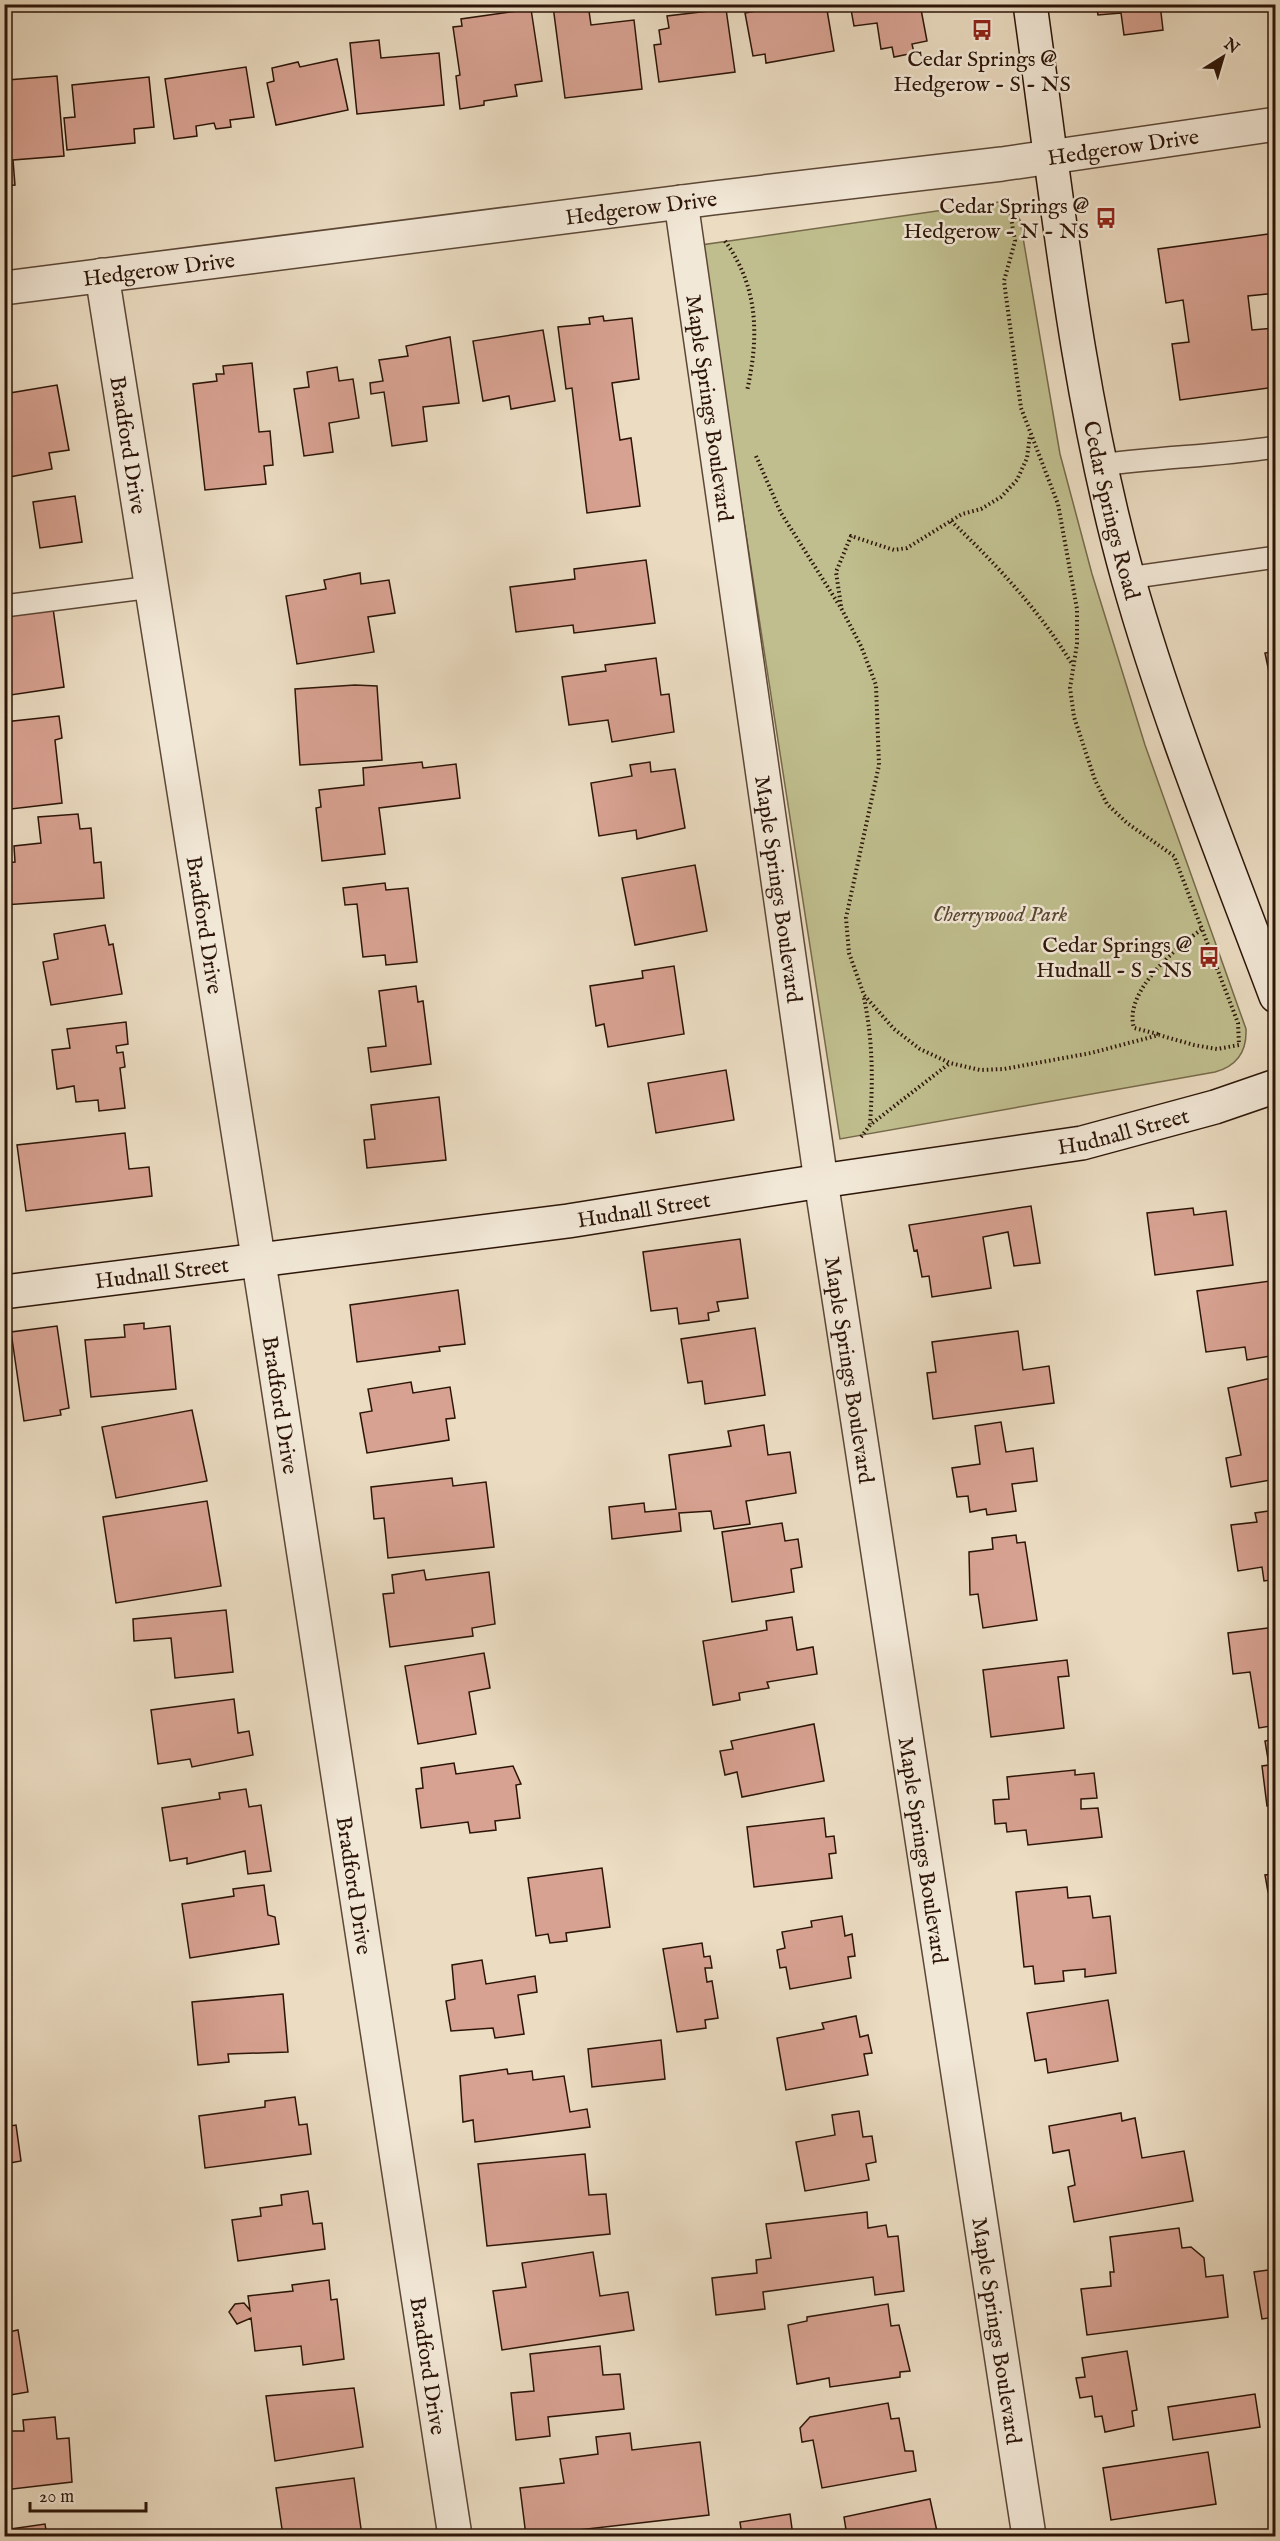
<svg xmlns="http://www.w3.org/2000/svg" width="1280" height="2541" font-family="'IM FELL English',serif">
<style>
.green{fill:#c0be8e;stroke:#766a4b;stroke-width:1.5}
.building{fill:#d8a292;stroke:#2c1508;stroke-width:1.5}
.lines{fill:none;stroke-linecap:round;stroke-linejoin:round}
.lane-casing{stroke:#5c4736;stroke-width:24}
.street-casing{stroke:#5c4736;stroke-width:36}
.secondary-casing{stroke:#2c1508;stroke-width:36}
.path{stroke:#2c1508;stroke-width:4;stroke-dasharray:1.5 3;stroke-linecap:butt}
.lane{stroke:#f2e8d7;stroke-width:21}
.street{stroke:#f2e8d7;stroke-width:33}
.secondary{stroke:#f2e8d7;stroke-width:33}
.labels{text-anchor:middle;stroke-width:5;stroke-linejoin:round;paint-order:stroke}
.poi-label{font-size:22px;fill:#2c1508;stroke:#f2e8d7;text-anchor:end}
.street-label{font-size:22px;fill:#2c1508;stroke:#f2e8d7}
.park-label{font-size:22px;font-style:italic;fill:#584830;stroke:#f2e8d7}
</style>
<rect width="100%" height="100%" fill="#ebdcc2"/>
<filter id="stains"><feTurbulence type="fractalNoise" baseFrequency=".00333" numOctaves="4"/><feColorMatrix values="0 0 0 0 .2 0 0 0 0 .09 0 0 0 0 .02 0 0 0 .5 -.17"/></filter>
<radialGradient id="worn" r=".72"><stop offset=".6" stop-color="#630" stop-opacity="0"/><stop offset="1" stop-color="#630" stop-opacity=".3"/></radialGradient>
<path class="green" d="M999,202L1013,208L1020,220L1060,454L1092,574L1145,745L1246,1029C1247,1052 1237,1066 1215,1072L840,1139L701,245Z"/>
<path class="building" d="M563,4H588L591,25L634,20L642,89L565,98L553,6Z
M794,4H826L834,51L766,63L765,54L753,56L745,13Z
M850,4H920L927,41L912,44L914,53L894,57L892,47L881,49L877,23L854,26Z
M1096,4H1160L1163,30L1124,35L1121,13L1098,15Z
M531,9L542,81L515,85L517,96L484,101V105L460,109L456,76L460,75L453,27L462,26L461,19Z
M726,9L735,72L659,82L654,45L661,44L659,30L669,28L667,16Z
M379,40L381,58L439,53L444,105L357,114L350,43Z
M337,59L348,110L276,125L267,83L274,81L272,68L298,62L300,67Z
M246,67L254,117L230,120L231,127L216,129L214,123L196,126L197,136L174,139L165,79Z
M57,76L64,156L13,160L15,185L4,186V86H7V80Z
M149,77L154,127L134,129L135,143L67,150L64,118L75,117L72,85Z
M1276,233V293L1248,296L1252,330L1276,328V387L1180,400L1172,344L1189,342L1183,300L1166,303L1158,249Z
M603,316L604,321L632,318L639,379L612,383L620,440L631,438L640,506L587,513L572,388L566,389L558,327L590,324L589,318Z
M543,330L555,401L511,409L509,396L483,401L473,341Z
M450,337L459,403L423,407L427,441L392,446L384,392L371,394L370,383L383,381L379,360L408,356L406,346Z
M252,363L259,432L270,431L273,465L264,466L266,484L205,490L193,384L217,381L216,374H224L223,366Z
M337,367L339,381L353,379L359,418L329,423L333,452L304,456L294,389L309,387L307,372Z
M57,385L69,450L49,453L52,469L4,478V394Z
M75,496L82,542L40,548L33,502Z
M646,560L655,623L574,633L573,625L516,632L510,587L575,579L574,569Z
M360,573L361,584L389,580L395,613L368,617L374,652L297,664L286,596L326,589L324,580Z
M53,608L64,687L4,696V614Z
M1276,609V650L1270,610Z
M1276,651V705L1265,653Z
M656,658L661,695L669,694L674,732L612,742L608,720L569,725L562,677L606,671L605,665Z
M355,685L377,686L382,760L300,765L295,689Z
M59,716L62,738L55,740L62,803L11,809L7,776H4V722Z
M422,762L423,768L456,764L460,798L379,808L385,854L322,861L316,808L321,807L319,790L364,785L363,768Z
M650,762L651,772L675,769L685,828L637,839L636,830L599,836L591,783L632,776L630,765Z
M78,814L80,829L91,828L94,863L101,862L104,898L4,905V863L15,862L14,846L41,843L38,817Z
M695,865L707,931L635,945L622,878Z
M385,883L386,890L408,888L417,962L386,965L385,955L363,957L357,904L345,905L343,888Z
M105,925L109,945L113,944L122,994L51,1005L43,962L58,959L54,934Z
M674,966L684,1034L608,1047L604,1024L596,1026L590,986L643,978L642,971Z
M416,986L418,1002L423,1001L431,1064L371,1072L368,1048L386,1046L379,991Z
M126,1022L128,1044L116,1046L117,1053L123,1052L125,1067L120,1068L125,1108L99,1111L98,1100L76,1102L74,1086L57,1089L52,1050L70,1048L67,1029Z
M726,1070L734,1120L656,1133L648,1083Z
M439,1097L446,1160L367,1168L364,1140L375,1139L371,1105Z
M125,1133L129,1169L149,1167L152,1196L26,1211L17,1145Z
M1031,1206L1040,1263L1014,1266L1008,1232L983,1237L991,1288L932,1297L929,1276L922,1277L917,1250L914,1251L909,1225Z
M1193,1208L1194,1215L1226,1211L1233,1265L1155,1275L1147,1213Z
M740,1239L748,1298L717,1302L719,1311L708,1313L709,1320L679,1324L677,1308L651,1311L643,1252Z
M1270,1281L1276,1355L1247,1360L1245,1347L1206,1352L1197,1291Z
M458,1290L465,1344L439,1347L440,1351L357,1362L350,1305Z
M144,1323V1329L170,1326L176,1389L91,1397L85,1340L125,1337L124,1325Z
M57,1326L69,1408L60,1410L61,1415L24,1421L11,1332Z
M755,1328L765,1395L705,1404L702,1381L688,1383L681,1339Z
M1018,1331L1023,1370L1049,1366L1054,1403L933,1419L927,1373L936,1372L932,1342Z
M1271,1378H1276V1479L1231,1487L1226,1458L1241,1455L1228,1388Z
M411,1382L413,1393L450,1387L455,1418L446,1419L449,1440L367,1453L360,1413L372,1411L368,1389Z
M192,1410L207,1481L116,1498L102,1427Z
M1001,1422L1006,1452L1033,1448L1037,1481L1012,1484L1016,1511L987,1515L986,1509L970,1512L968,1496L957,1497L952,1468L980,1464L975,1426Z
M764,1425L768,1455L790,1452L796,1493L746,1501L750,1524L714,1529L711,1511L679,1513L681,1531L612,1539L609,1507L644,1503L645,1512L676,1509L669,1455L731,1446L728,1431Z
M452,1478L453,1486L486,1482L494,1547L388,1558L384,1518L374,1519L371,1487Z
M207,1501L221,1586L116,1603L103,1517Z
M1276,1510V1579L1264,1581L1262,1567L1238,1571L1231,1525L1257,1522L1255,1513Z
M782,1523L785,1541L798,1539L802,1567L791,1569L794,1592L732,1602L722,1532Z
M1016,1535L1017,1543L1025,1542L1037,1620L983,1628L978,1594L970,1595L969,1552L993,1549L992,1538Z
M424,1570L426,1580L489,1572L495,1624L472,1628L473,1636L390,1647L383,1594L394,1593L392,1575Z
M226,1610L233,1672L175,1678L171,1638L134,1641L133,1619Z
M792,1617L797,1650L813,1647L817,1674L767,1682L769,1688L739,1693L740,1700L713,1705L703,1641L767,1630L766,1621Z
M1276,1627V1725L1259,1728L1250,1672L1233,1674L1228,1633Z
M484,1653L490,1688L469,1692L476,1734L418,1744L405,1666Z
M1067,1660L1069,1676L1058,1677L1064,1728L991,1737L983,1670Z
M234,1699L238,1733L249,1731L253,1755L192,1767L190,1759L158,1764L151,1710Z
M814,1724L824,1781L742,1797L737,1772L725,1775L720,1751L733,1749L731,1741Z
M1276,1739V1805L1267,1806L1262,1766L1269,1765L1265,1741Z
M454,1763L456,1774L513,1766L521,1784L516,1785L520,1818L495,1821L496,1830L470,1833L468,1822L421,1828L416,1789L423,1788L421,1768Z
M1075,1770V1775L1094,1773L1097,1798L1081,1799V1809L1098,1808L1102,1837L1028,1845L1026,1830L1007,1832L1006,1823L995,1824L993,1800L1009,1799L1007,1777Z
M246,1789L249,1807L261,1805L271,1871L248,1874L245,1851L187,1864V1858L170,1861L162,1808L220,1799L219,1793Z
M824,1818L826,1837L834,1836L836,1853L829,1854L832,1878L754,1887L747,1827Z
M602,1868L610,1927L566,1933L567,1941L550,1943L548,1934L536,1936L528,1878Z
M1276,1874V1913L1272,1892H1268L1265,1875Z
M264,1885L268,1915L275,1917L279,1944L190,1958L182,1904L234,1896L233,1889Z
M1067,1887L1068,1898L1090,1896L1093,1918L1110,1916L1116,1973L1085,1977V1969L1063,1971L1064,1981L1035,1984L1033,1966L1024,1967L1016,1892Z
M842,1916L845,1936L852,1934L855,1956L848,1957L851,1978L790,1989L786,1967L780,1968L777,1950L785,1948L782,1932L812,1927L811,1921Z
M702,1943L704,1957L710,1956L712,1968H705L707,1982L712,1981L718,2018L705,2020L706,2028L677,2032L663,1949Z
M482,1960L486,1984L535,1976L537,1992L518,1995L524,2034L495,2038L493,2028L451,2031L446,2001L455,1999L452,1965Z
M283,1994L288,2052L228,2054L229,2062L198,2065L192,2002Z
M1108,2000L1118,2061L1048,2073L1046,2059L1035,2061L1027,2013Z
M856,2016L860,2037L868,2035L872,2053L864,2054L868,2075L786,2090L777,2038L824,2029L822,2023Z
M661,2040L665,2079L592,2087L588,2049Z
M507,2069L508,2074L532,2071L533,2080L564,2076L570,2112L587,2109L590,2127L475,2142L473,2120L463,2122L460,2076Z
M295,2097L299,2125L307,2124L311,2154L205,2168L199,2116L265,2107V2101Z
M859,2111L863,2137L872,2136L876,2162L866,2164L869,2180L805,2191L796,2142L835,2135L832,2115Z
M1121,2113L1122,2121L1135,2118L1142,2158L1184,2151L1193,2201L1074,2222L1068,2187L1075,2185L1069,2150L1053,2153L1049,2126Z
M16,2125L21,2161L4,2164V2127Z
M585,2154L589,2195L606,2194L610,2234L487,2246L478,2164Z
M308,2191L313,2224L322,2223L325,2249L238,2261L232,2220L261,2216L260,2208L282,2205L281,2195Z
M867,2212L868,2228L886,2225L888,2237L898,2236L904,2291L875,2295L873,2277L763,2292L765,2309L716,2315L712,2278L757,2273L756,2260L771,2258L766,2224Z
M1179,2228L1182,2248L1191,2247L1204,2258L1206,2277L1223,2275L1228,2317L1087,2335L1081,2289L1111,2286L1110,2272H1114L1110,2237Z
M593,2252L600,2296L628,2292L634,2330L502,2350L493,2291L526,2287L522,2263Z
M4,2256L9,2293L4,2294Z
M1276,2269V2317L1262,2319L1254,2272Z
M329,2280L331,2300L337,2299L344,2359L303,2365L301,2346L255,2351L251,2318L237,2324L229,2312L235,2304L244,2303L250,2310L248,2296L293,2291L292,2285Z
M888,2304L891,2326L899,2325L910,2371L900,2372V2377L830,2387L829,2378L797,2384L788,2325L807,2321V2317Z
M18,2330L28,2392L4,2396V2333Z
M600,2346L603,2375L620,2374L624,2409L548,2417L550,2436L516,2440L511,2393L534,2391L530,2354Z
M1127,2351L1137,2410L1132,2411L1134,2426L1105,2432L1102,2416L1095,2417L1092,2396L1080,2398L1076,2378L1085,2377L1082,2358Z
M354,2388L363,2447L275,2461L266,2396Z
M1255,2394L1260,2427L1173,2440L1168,2407Z
M888,2403L891,2419L899,2418L905,2451H913L916,2471L822,2488L813,2440L802,2442L800,2428L810,2417Z
M4,2415H10L11,2431H24L23,2420L55,2417L57,2439L69,2438L72,2482L4,2490Z
M630,2433L632,2450L700,2442L709,2515L526,2536L520,2488L564,2483L560,2459L598,2454L596,2437Z
M1208,2452L1216,2504L1111,2520L1103,2468Z
M354,2478L362,2536H283L276,2488Z
M930,2499L938,2536H847L844,2517Z
M790,2514L793,2536H742L740,2522Z
M45,2524L47,2536H4V2530Z"/>
<g class="lines">
<defs>
<path id="lane" d="M1101,465C1159,457 1217,456 1276,447
M1128,578L1276,557
M4,606L152,587"/>
<g id="street">
<path id="s1" d="M681,202L821,1181L1029,2536"/>
<path id="s2" d="M102,275L265,1301L455,2536"/>
<path id="s3" d="M4,288L713,198L1002,164L1276,124"/>
</g>
<g id="secondary">
<path id="s4" d="M1030,4C1057,196 1076,391 1128,578C1168,720 1224,857 1276,996"/>
<path id="s5" d="M4,1292L568,1221L821,1181L1082,1143L1215,1107L1276,1086"/>
</g>
</defs>
<use href="#lane" class="lane-casing"/>
<use href="#street" class="street-casing"/>
<use href="#secondary" class="secondary-casing"/>
<path class="path" d="M725,241C759,288 759,337 747,391
M756,456L781,513L841,608L861,646L876,685L879,765L846,918L849,953L864,995L894,1029L920,1049L950,1063L980,1070L1004,1069L1091,1053L1159,1035L1194,1045L1217,1049L1239,1045L1238,1023L1174,856L1127,823L1107,804L1095,780L1074,717L1070,688L1077,644V609L1058,504L1021,408L1004,281L1015,241L1009,206
M951,521C996,564 1039,610 1072,664
M841,606L836,572L851,536L894,550L907,548L962,514L981,509L1001,497L1017,480L1027,458L1030,435
M864,998C873,1041 873,1081 870,1124
M1158,1034L1134,1028C1123,992 1176,948 1202,929
M861,1137L870,1125L950,1063"/>
<use href="#lane" class="lane"/>
<use href="#street" class="street"/>
<use href="#secondary" class="secondary"/>
</g>
<defs>
<symbol id="bus-bare" viewBox="-9 -9 18 18"><path d="M-5-6H5V4H4V6H2V4H-2V6H-4V4H-5ZM-3.5-4V0h7V-4ZM-3.5 1.2v1.5H-2V1.2ZM2 1.2v1.5H3.5V1.2Z" fill="#8f2418" stroke="#f2e8d7" stroke-width="2.5" paint-order="stroke"/></symbol>
</defs>
<g fill-rule="evenodd">
<use href="#bus-bare" x="967" y="15" width="30" height="30"/>
<use href="#bus-bare" x="1091" y="203" width="30" height="30"/>
<use href="#bus-bare" x="1194" y="942" width="30" height="30"/>
</g>
<g class="labels">
<g class="poi-label">
<text x="982" y="66" text-anchor="middle">Cedar Springs @<tspan x="982" dy="25">Hedgerow - S - NS</tspan></text>
<text x="1089" y="213">Cedar Springs @<tspan x="1089" dy="25">Hedgerow - N - NS</tspan></text>
<text x="1192" y="952">Cedar Springs @<tspan x="1192" dy="25">Hudnall - S - NS</tspan></text>
</g>
<g class="street-label">
<text dy="8" stroke="none"><textPath href="#s3" startOffset="1128">Hedgerow Drive</textPath></text>
<text dy="8" stroke="none"><textPath href="#s3" startOffset="642">Hedgerow Drive</textPath></text>
<text dy="8" stroke="none"><textPath href="#s3" startOffset="156">Hedgerow Drive</textPath></text>
<text dy="8" stroke="none"><textPath href="#s1" startOffset="208">Maple Springs Boulevard</textPath></text>
<text dy="8" stroke="none"><textPath href="#s2" startOffset="172">Bradford Drive</textPath></text>
<text dy="8" stroke="none"><textPath href="#s4" startOffset="513">Cedar Springs Road</textPath></text>
<text dy="8" stroke="none"><textPath href="#s1" startOffset="694">Maple Springs Boulevard</textPath></text>
<text dy="8" stroke="none"><textPath href="#s2" startOffset="658">Bradford Drive</textPath></text>
<text dy="8" stroke="none"><textPath href="#s5" startOffset="1131">Hudnall Street</textPath></text>
<text dy="8" stroke="none"><textPath href="#s5" startOffset="645">Hudnall Street</textPath></text>
<text dy="8" stroke="none"><textPath href="#s5" startOffset="159">Hudnall Street</textPath></text>
<text dy="8" stroke="none"><textPath href="#s1" startOffset="1180">Maple Springs Boulevard</textPath></text>
<text dy="8" stroke="none"><textPath href="#s2" startOffset="1144">Bradford Drive</textPath></text>
<text dy="8" stroke="none"><textPath href="#s1" startOffset="1666">Maple Springs Boulevard</textPath></text>
<text dy="8" stroke="none"><textPath href="#s2" startOffset="1630">Bradford Drive</textPath></text>
<text dy="8" stroke="none"><textPath href="#s1" startOffset="2152">Maple Springs Boulevard</textPath></text>
<text dy="8" stroke="none"><textPath href="#s2" startOffset="2116">Bradford Drive</textPath></text>
</g>
<g class="park-label">
<text x="1000" y="921">Cherrywood Park</text>
</g>
</g>
<rect width="1280" height="2541" fill="none" stroke="#ebdcc2" stroke-width="24"/>
<rect x="6" y="6" width="1268" height="2529" fill="none" stroke="#2c1508" stroke-width="3"/>
<rect x="12" y="12" width="1256" height="2517" fill="none" stroke="#2c1508" stroke-width="1.5"/>
<g transform="translate(1223 57) rotate(37)" stroke="#f2e8d7" stroke-width="4.5" paint-order="stroke">
<path d="M0-4.5L10 22L0 15L-10 22Z" fill="#2c1508"/>
<text y="-9" font-size="16" font-weight="bold" text-anchor="middle" fill="#2c1508">N</text>
</g>
<path d="M30 2502v9h116v-9" fill="none" stroke="#2c1508" stroke-width="3"/>
<text x="39" y="2502" font-size="18" fill="#2c1508" stroke="#f2e8d7" stroke-width="4.5" paint-order="stroke">20 m</text>
<rect width="100%" height="100%" filter="url(#stains)"/>
<rect width="100%" height="100%" fill="url(#worn)"/>
</svg>
